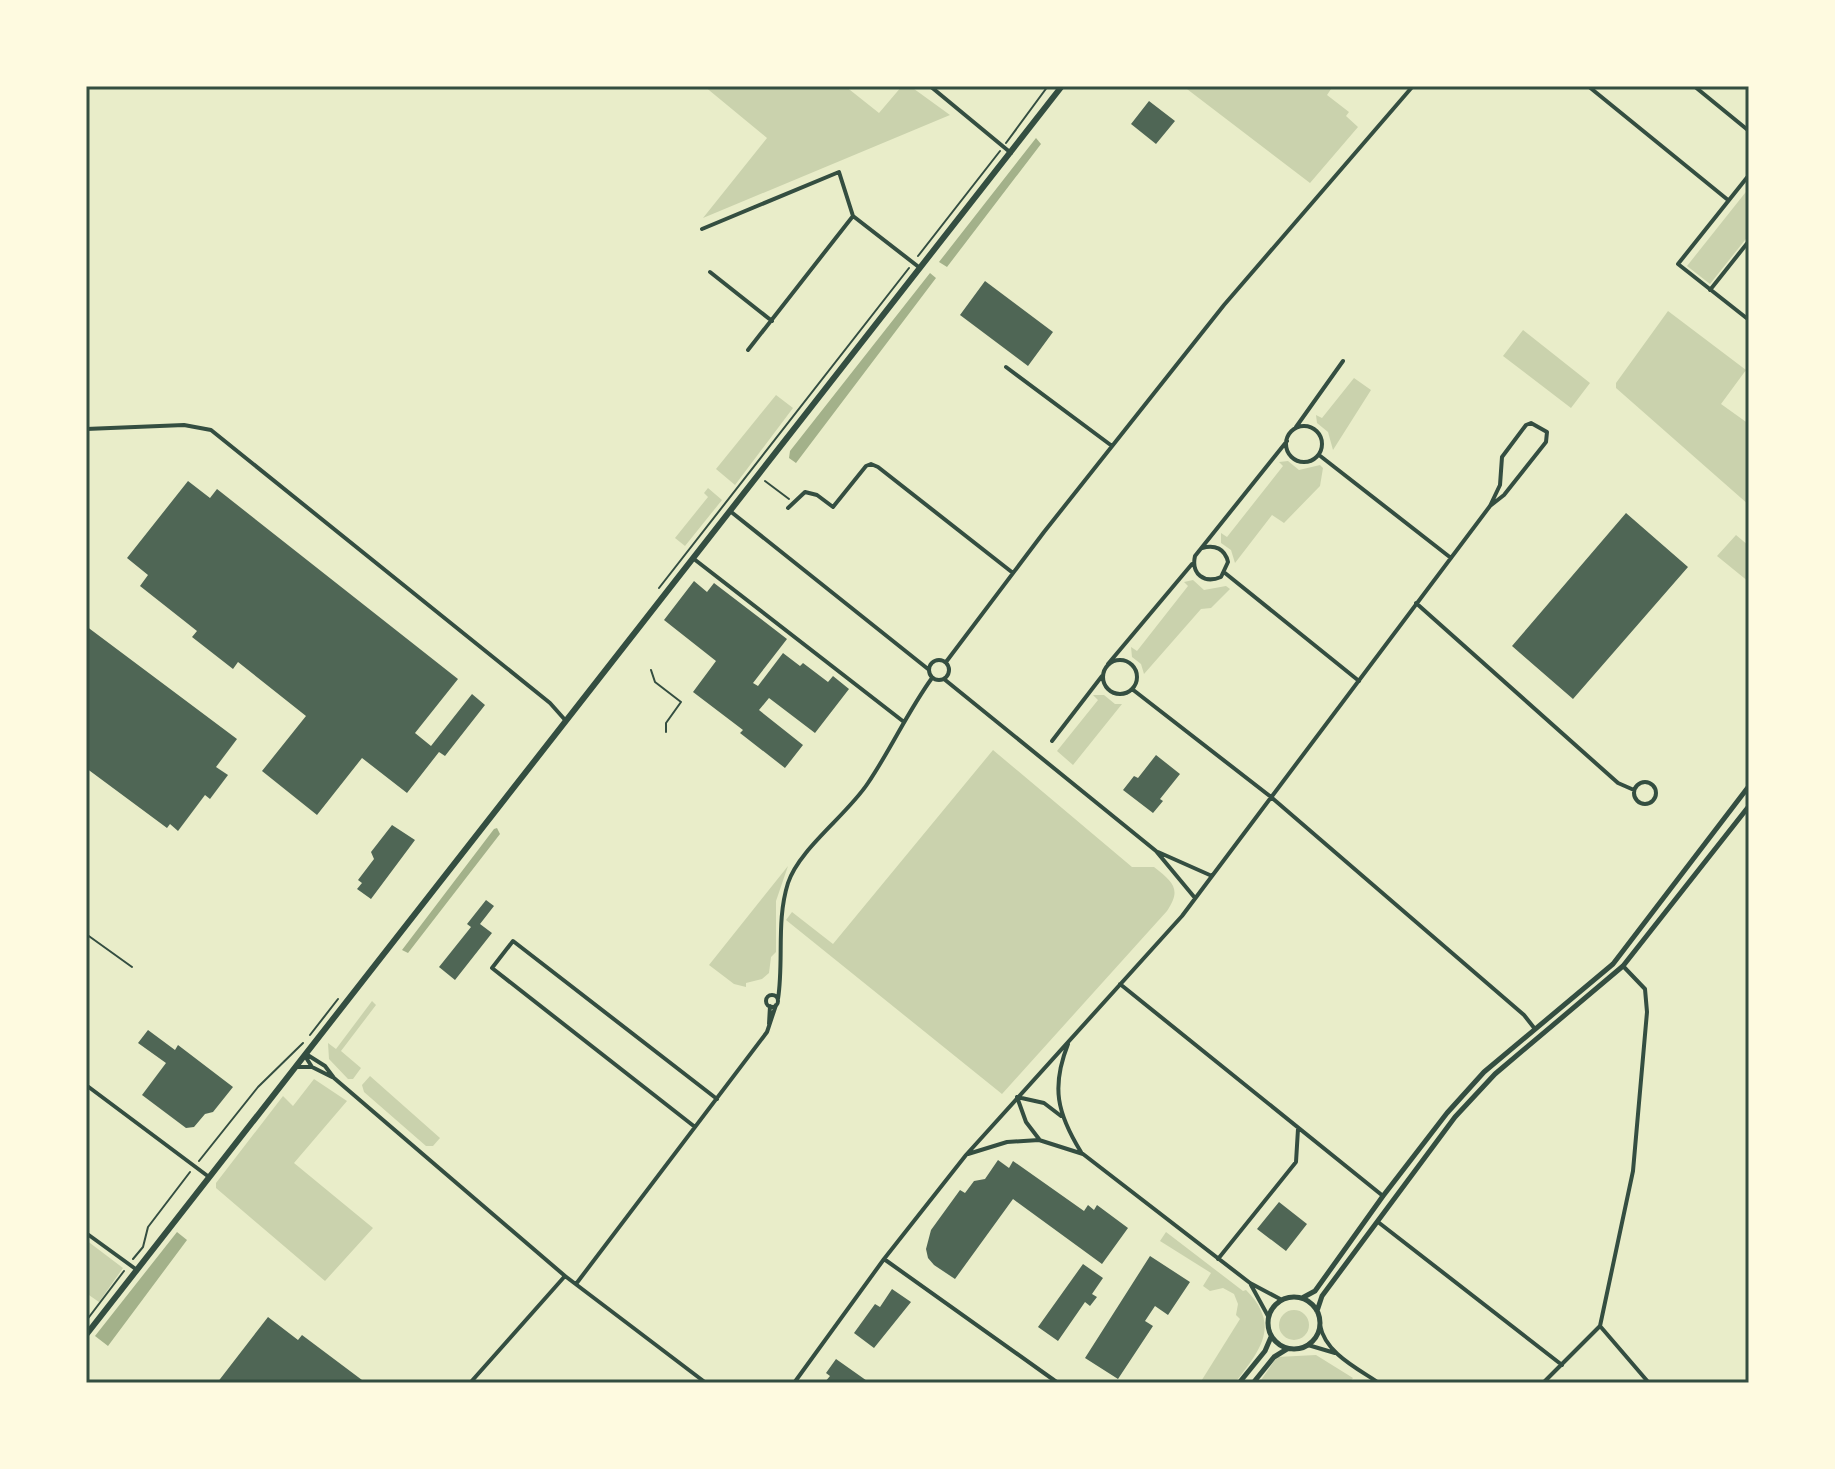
<svg xmlns="http://www.w3.org/2000/svg" width="1835" height="1469" font-family="'Nunito Sans',sans-serif">
<style>
.green{fill:#cad2ad}
.water{fill:#a3b18a}
.building{fill:#4f6655}
.lines{fill:none;stroke-linecap:round;stroke-linejoin:round}
.path{stroke:#344e41;stroke-width:2}
.service{stroke:#344e41;stroke-width:2}
.minor{stroke:#344e41;stroke-width:4}
.tertiary{stroke:#344e41;stroke-width:5}
.primary{stroke:#344e41;stroke-width:6}
.neatline{fill:none;stroke:#344e41;stroke-width:3}
</style>
<rect width="100%" height="100%" fill="#e9edc9"/>
<path class="green" d="M704,86H845L879,113L902,86H910L950,115L703,218L767,138Z
M1183,86H1333L1327,95L1349,112L1346,116L1358,127L1310,183Z
M1749,188V235L1710,284L1687,266Z
M1668,311L1746,370L1721,404L1749,424V505L1616,388V383Z
M1523,330L1590,383L1571,408L1503,356Z
M1354,378L1371,390L1333,450L1328,432L1317,423L1316,415L1322,418Z
M776,395L793,408L735,485L716,469Z
M1288,461L1299,470L1320,465L1323,468L1320,486L1284,523L1272,515L1235,563L1231,550L1221,543V533L1227,537L1283,466L1279,462Z
M708,488L722,500L685,546L675,538L708,497L704,493Z
M1736,535L1749,546V582L1717,556Z
M1193,580L1204,590L1226,586L1230,589L1211,608L1201,609L1144,674L1141,664L1132,657L1131,647L1137,651L1188,586L1184,582Z
M1093,695H1104L1115,704H1122L1073,765L1057,751L1098,700Z
M993,750L1132,867H1154C1173,882 1182,889 1167,911L1002,1094L786,920L792,912L833,944Z
M788,866L776,901V952L771,957L769,973L762,979L746,983V987L734,984L709,965Z
M372,1001L376,1005L341,1051L361,1068L353,1079H348L329,1059L328,1043L336,1049Z
M370,1076L440,1138L433,1146H426L364,1092L362,1085Z
M314,1079L347,1101L294,1163L373,1228L325,1281L216,1188V1183L283,1096L293,1106Z
M1166,1232L1243,1291L1246,1290C1282,1326 1259,1351 1235,1383H1200L1240,1319L1236,1315L1238,1304L1234,1294L1223,1288L1210,1291L1203,1286L1211,1273L1160,1241Z
M86,1240L123,1268L99,1302L86,1293Z
M1279 1325a15 15 0 1 1 30 0a15 15 0 1 1-30 0Z
M1316,1355L1353,1378L1349,1383H1259L1277,1357Z"/>
<path class="water" d="M1036,138L1041,144L947,267L939,262Z
M930,273L936,278L796,463L789,458L790,451Z
M497,828L500,834L408,953L402,950L494,829Z
M177,1232L187,1240L108,1346L95,1336Z"/>
<path class="building" d="M1149,101L1175,121L1156,144L1131,124Z
M985,281L1053,332L1028,366L960,315Z
M188,481L210,498L217,489L458,679L415,733L431,746L472,694L485,705L445,756L439,752L407,793L362,758L317,815L262,771L306,716L238,662L233,669L192,637L197,631L140,586L148,575L127,558Z
M1626,513L1688,567L1573,699L1512,646Z
M694,581L707,592L714,583L787,639L753,683L758,686L783,653L800,666L803,663L828,682L833,676L849,689L815,733L769,698L759,710L803,745L785,768L740,733L743,730L693,692L716,661L664,620Z
M86,626L237,739L216,767L228,775L210,799L205,795L178,831L170,824L167,828L86,768Z
M1156,755L1180,774L1160,799L1163,801L1153,813L1123,790L1134,776L1138,778Z
M392,825L415,840L371,899L357,889L362,883L358,880L374,859L371,852Z
M486,900L494,906L480,924L492,933L455,980L439,967L471,927L467,924Z
M148,1030L175,1050L178,1045L233,1087L213,1112L205,1114L194,1127L186,1128L142,1095L166,1063L138,1043Z
M998,1160L1009,1168L1013,1161L1084,1211L1088,1205L1094,1210L1097,1205L1128,1228L1102,1264L1013,1199L955,1279L934,1265L928,1258L926,1249L931,1230L960,1190L965,1193L974,1181L985,1179Z
M1279,1202L1307,1224L1286,1251L1257,1229Z
M1150,1256L1190,1282L1168,1315L1155,1306L1145,1321L1153,1326L1118,1379L1085,1358Z
M1083,1264L1103,1278L1092,1294L1097,1297L1090,1306L1085,1302L1058,1341L1038,1327Z
M892,1289L911,1302L874,1348L854,1333L875,1304L880,1307Z
M268,1317L298,1340L302,1335L366,1383H217Z
M836,1359L870,1383H824L830,1376L826,1373Z"/>
<g class="lines">
<path class="path" d="M1006,143L1048,86
M918,256L1000,151
M765,481L789,499
M659,588L909,268
M310,1035L338,999
M199,1161L258,1087L303,1043
M133,1259L143,1247L148,1227L190,1172
M86,1321L124,1271"/>
<path class="service" d="M651,670L655,682L681,702L666,723V732
M86,934L132,967"/>
<path class="minor" d="M930,86L1011,153
M1588,86L1728,200
M1694,86L1749,131
M1749,175L1678,264L1749,320
M702,229L839,172L853,216L920,268
M710,272L772,321
M1710,290L1749,241
M748,350L853,216
M1006,367L1112,446
M1286 444a18 18 0 1 1 36 0a18 18 0 1 1-36 0Z
M1296,427L1343,361
M86,429L184,425L211,430L550,703L566,721
M1319,455L1451,558
M788,508L805,492L817,495L833,507L866,466L871,464L878,467L1013,573
M730,511L928,669
M1202,548C1215,544 1225,549 1228,562L1221,577C1204,584 1191,574 1195,556L1287,441
M694,559L904,722
M1225,573L1359,681
M1416,603L1618,783L1634,790
M929 670a10 10 0 1 1 20 0a10 10 0 1 1-20 0Z
M1103 677a17 17 0 1 1 34 0a17 17 0 1 1-34 0Z
M946,662L1044,532L1224,305L1413,86
M1108,664L1192,564
M944,679L1156,851L1195,898
M1132,689L1271,797L1524,1015L1535,1029
M1052,741L1102,676
M1634 793a11 11 0 1 1 22 0a11 11 0 1 1-22 0Z
M1158,852L1212,876
M1623,966L1645,989L1647,1012L1633,1171L1600,1326L1649,1383
M1120,984L1383,1196
M766 1001a6 6 0 1 1 12 0a6 6 0 1 1-12 0Z
M778,999C784,960 776,921 788,883C799,849 847,815 868,783C891,749 908,711 932,678
M769,1024L770,1006
M1068,1044C1051,1087 1057,1113 1081,1152
M306,1054L325,1066L334,1078L565,1276L706,1383
M305,1056L312,1067L332,1077
M295,1067H312
M86,1085L209,1177
M695,1127L492,968L513,941L717,1099
M1039,1139L1026,1122L1017,1097L1044,1103L1061,1116
M968,1154L1007,1142L1039,1140L1083,1154L1250,1283L1282,1300
M1378,1222L1562,1365
M86,1233L137,1270
M884,1259L1058,1383
M1218,1259L1296,1162L1298,1129
M576,1284L767,1032L776,1005
M1251,1285L1268,1316
M1320,1325C1325,1353 1357,1368 1379,1383
M1308,1345L1335,1353
M470,1383L565,1276
M794,1383L884,1259L966,1155L1182,916L1490,506L1500,485L1502,457L1526,425L1531,423L1547,432L1546,442L1504,495L1490,506
M1543,1383L1600,1326"/>
<path class="tertiary" d="M1268 1323a26 26 0 1 1 52 0a26 26 0 1 1-52 0Z
M1302,1298L1315,1291L1383,1196L1447,1113L1484,1072L1613,964L1749,786
M1317,1311L1322,1296L1455,1117L1495,1074L1623,966L1749,806
M1239,1383L1265,1351L1271,1337
M1253,1383L1274,1357L1287,1349"/>
<path class="primary" d="M86,1335L1062,86"/>
</g>
<rect width="1835" height="1469" fill="none" stroke="#fefae0" stroke-width="176"/>
<rect x="88" y="88" width="1659" height="1293" class="neatline"/>
</svg>
